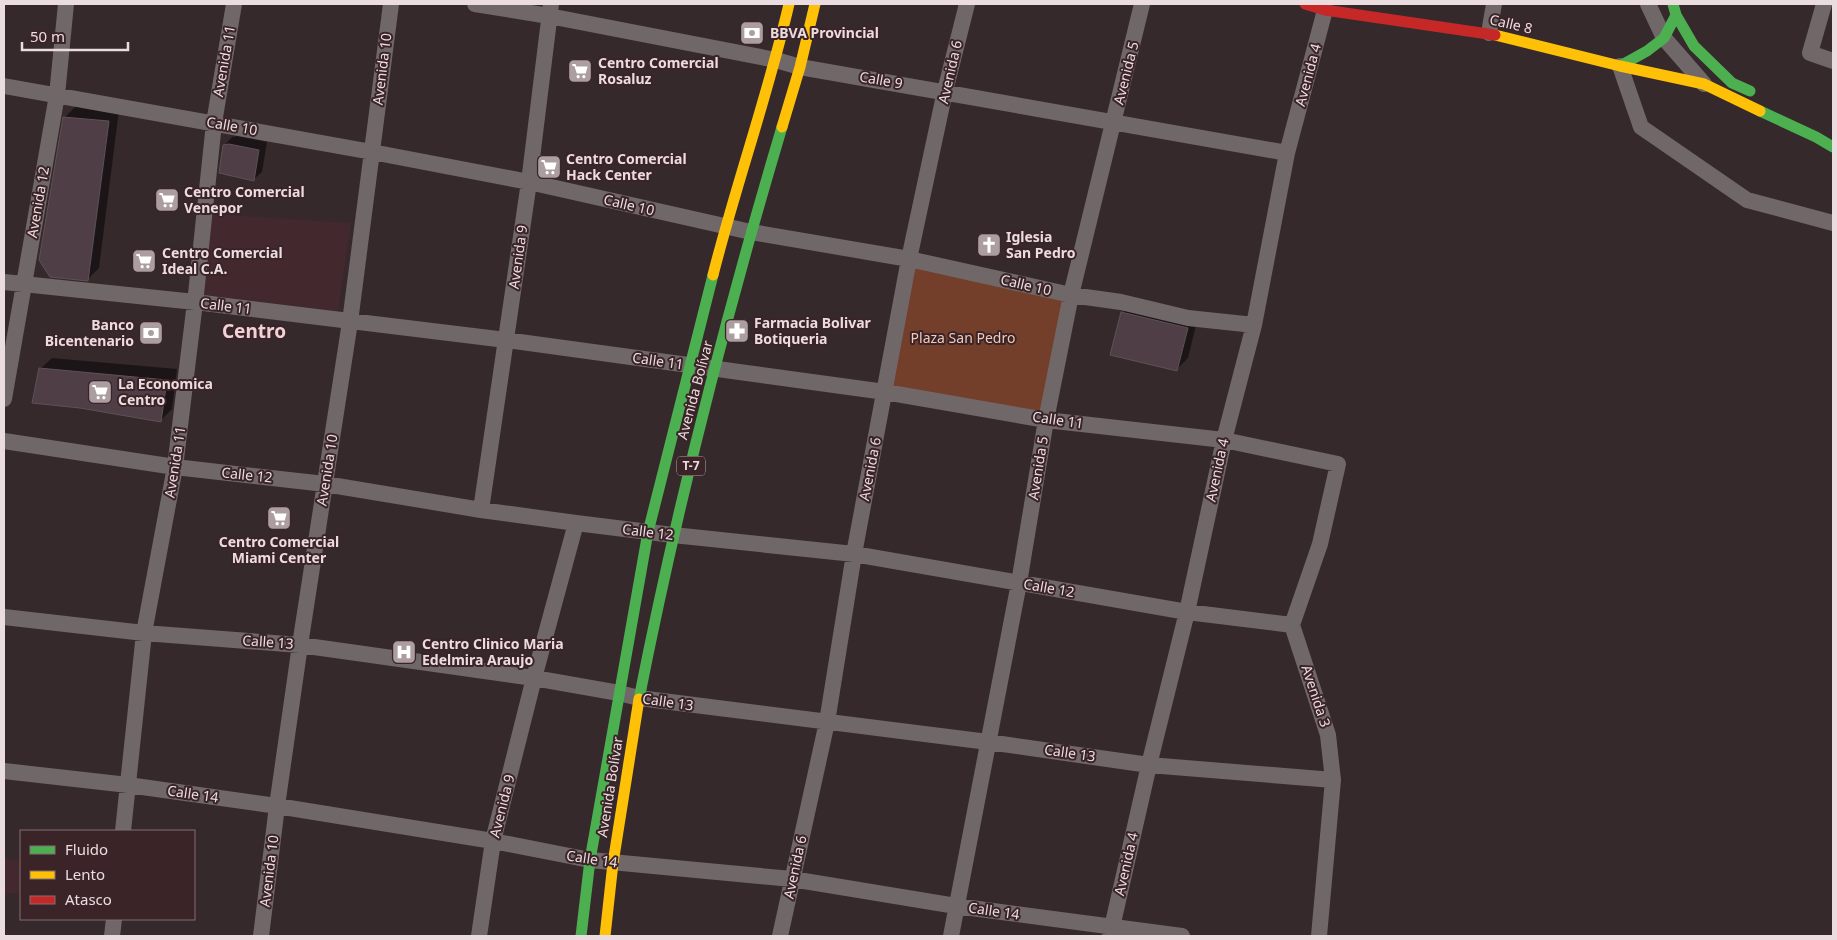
<svg xmlns="http://www.w3.org/2000/svg" width="1837" height="940" font-family="'Noto Sans',sans-serif">
<style>
.built{fill:#43292e}
.park{fill:#733f2a}
.shadow{fill:#0007}
.building{fill:#4f3e46;stroke:#5d5255}
.lines{fill:none;stroke-linecap:round;stroke-linejoin:round}
.street{stroke:#706769;stroke-width:16}
.fast{stroke:#4caf50;stroke-width:11}
.slow{stroke:#ffc107;stroke-width:11}
.jam{stroke:#c62828;stroke-width:11}
.labels{text-anchor:middle;stroke-width:4;stroke-linejoin:round;paint-order:stroke}
.shield{fill:#3a2428;stroke:#b6a5a8;stroke-width:1}
.shield-label{font-size:12px;font-weight:bold;fill:#ebdcdf}
.street-label{font-size:14px;fill:#ebdcdf;stroke:#3a2428}
.poi-label{font-size:14px;font-weight:bold;fill:#ebdcdf;stroke:#3a2428;text-anchor:start}
.park-label{font-size:14px;fill:#f3cab9;stroke:#3a2428}
.district-label{font-size:19px;font-weight:bold;fill:#f0d3d7;stroke:#3a2428}
</style>
<rect width="100%" height="100%" fill="#35292c"/>
<path class="built" d="M213,214L351,223L338,311L196,294Z
M4,858L21,861V893H4Z"/>
<path class="park" d="M909,259L1071,295L1046,420L885,392Z"/>
<path class="shadow" d="M76,106L119,110L99,268L88,279L64,118Z
M238,136L267,142L262,172L253,180L224,146L232,137Z
M1133,302L1198,317L1188,358L1177,369L1122,313Z
M52,358L177,369L172,409L161,420L40,369Z"/>
<path class="building" d="M63,117L109,121L88,281L50,277L39,260Z
M229,144L259,150L254,181L219,173L223,145Z
M1121,312L1188,328L1177,371L1110,355Z
M39,368L167,380L161,422L80,408L32,403Z"/>
<g class="lines">
<path class="street" d="M475,4L549,16L776,60L800,67L1287,153
M1648,4L1664,38L1704,84
M1824,4L1810,53L1833,61
M1489,33L1494,4
M1620,66L1641,127L1747,200L1833,223
M4,86L372,152L529,182L751,232L909,259L1071,295L1121,302L1188,318L1254,325
M4,282L195,302L506,340L885,392L1046,420L1224,440L1338,464L1320,544L1292,625L1328,735L1333,780L1319,936
M4,399L57,95L66,4
M4,441L175,467L325,484L481,510L576,523L673,535L854,554L1187,612L1292,625
M481,510L529,182L551,4
M4,617L144,633L300,645L534,678L619,693L639,698L988,742L1149,765L1333,780
M4,771L128,785L277,806L493,841L590,860L792,879L956,906L1182,936
M123,831L144,633L175,467L196,294L214,123L234,4
M112,936L114,919
M261,936L277,806L300,645L350,322L391,4
M479,936L493,841L534,678L576,523
M780,936L827,722L854,554L909,259L945,91L967,4
M951,936L1019,583L1046,420L1071,295L1142,4
M1110,936L1149,765L1187,612L1224,440L1254,325L1287,153L1325,10"/>
<path class="fast" d="M1673,4L1676,15L1694,46L1732,83L1750,91
M1620,66L1647,51L1664,38L1676,15
M1760,111L1816,137L1833,147
M639,699C677,506 726,315 782,127
M581,936L590,860L648,532L713,275"/>
<path class="slow" d="M1495,35L1620,66L1704,84L1760,111
M782,127L800,67L815,4
M713,275C736,184 768,95 789,4
M605,936L613,863L639,699"/>
<path class="jam" d="M1305,4L1325,10L1495,35"/>
</g>
<defs>
<symbol id="bank-square" viewBox="-11 -11 22 22"><rect x="-9" y="-9" width="18" height="18" rx="4" fill="#ab9da0" stroke="#3a2428"/><path d="M-6-4H6V4H-6ZM0-2.3a2.3 2.3 0 1 0 0 4.6a2.3 2.3 0 1 0 0-4.6Z" fill="#fff"/></symbol>
<symbol id="supermarket-square" viewBox="-11 -11 22 22"><rect x="-9" y="-9" width="18" height="18" rx="4" fill="#ab9da0" stroke="#3a2428"/><path d="M-6-5.5h2.5l.6 2H6L4.5 2H-2.5L-4.4-4H-6ZM-1.5 3.2a1.3 1.3 0 1 0 .1 0ZM3 3.2a1.3 1.3 0 1 0 .1 0Z" fill="#fff"/></symbol>
<symbol id="church-square" viewBox="-11 -11 22 22"><rect x="-9" y="-9" width="18" height="18" rx="4" fill="#ab9da0" stroke="#3a2428"/><path d="M-1.2-6h2.4v3.5h3.3v2.4h-3.3V6h-2.4V-.1h-3.3v-2.4h3.3Z" fill="#fff"/></symbol>
<symbol id="pharmacy-square" viewBox="-11 -11 22 22"><rect x="-9" y="-9" width="18" height="18" rx="4" fill="#ab9da0" stroke="#3a2428"/><path d="M-2-6h4v4h4v4h-4v4h-4v-4h-4v-4h4Z" fill="#fff"/></symbol>
<symbol id="hospital-square" viewBox="-11 -11 22 22"><rect x="-9" y="-9" width="18" height="18" rx="4" fill="#ab9da0" stroke="#3a2428"/><path d="M-5-5h3v3.5h4V-5h3V5h-3V1.5h-4V5h-3Z" fill="#fff"/></symbol>
</defs>
<g fill-rule="evenodd">
<use href="#bank-square" x="738" y="19" width="28" height="28"/>
<use href="#supermarket-square" x="566" y="57" width="28" height="28"/>
<use href="#supermarket-square" x="535" y="153" width="28" height="28"/>
<use href="#supermarket-square" x="153" y="186" width="28" height="28"/>
<use href="#church-square" x="975" y="231" width="28" height="28"/>
<use href="#supermarket-square" x="130" y="247" width="28" height="28"/>
<use href="#pharmacy-square" x="723" y="317" width="28" height="28"/>
<use href="#bank-square" x="137" y="319" width="28" height="28"/>
<use href="#supermarket-square" x="86" y="378" width="28" height="28"/>
<use href="#supermarket-square" x="265" y="504" width="28" height="28"/>
<use href="#hospital-square" x="390" y="638" width="28" height="28"/>
</g>
<g class="labels">
<rect class="shield" x="677" y="456.5" width="28" height="19" rx="4"/>
<g class="shield-label">
<text x="691" y="470">T-7</text>
</g>
<g class="street-label">
<text transform="translate(1511 24) rotate(13)" y="5">Calle 8</text>
<text transform="translate(224 61) rotate(-80)" y="5">Avenida 11</text>
<text transform="translate(382 69) rotate(-83)" y="5">Avenida 10</text>
<text transform="translate(950 72) rotate(-77)" y="5">Avenida 6</text>
<text transform="translate(1126 73) rotate(-76)" y="5">Avenida 5</text>
<text transform="translate(1308 75) rotate(-75)" y="5">Avenida 4</text>
<text transform="translate(881 80) rotate(10)" y="5">Calle 9</text>
<text transform="translate(232 126) rotate(10)" y="5">Calle 10</text>
<text transform="translate(38 202) rotate(-80)" y="5">Avenida 12</text>
<text transform="translate(629 205) rotate(13)" y="5">Calle 10</text>
<text transform="translate(518 257) rotate(-82)" y="5">Avenida 9</text>
<text transform="translate(1026 285) rotate(13)" y="5">Calle 10</text>
<text transform="translate(226 306) rotate(7)" y="5">Calle 11</text>
<text transform="translate(658 361) rotate(8)" y="5">Calle 11</text>
<text transform="translate(695 390) rotate(-75)" y="5">Avenida Bolívar</text>
<text transform="translate(1058 420) rotate(8)" y="5">Calle 11</text>
<text transform="translate(175 462) rotate(-81)" y="5">Avenida 11</text>
<text transform="translate(1038 468) rotate(-81)" y="5">Avenida 5</text>
<text transform="translate(870 469) rotate(-79)" y="5">Avenida 6</text>
<text transform="translate(327 470) rotate(-81)" y="5">Avenida 10</text>
<text transform="translate(1217 470) rotate(-78)" y="5">Avenida 4</text>
<text transform="translate(247 475) rotate(6)" y="5">Calle 12</text>
<text transform="translate(648 532) rotate(7)" y="5">Calle 12</text>
<text transform="translate(1049 588) rotate(10)" y="5">Calle 12</text>
<text transform="translate(268 642) rotate(4)" y="5">Calle 13</text>
<text transform="translate(1316 696) rotate(72)" y="5">Avenida 3</text>
<text transform="translate(668 702) rotate(8)" y="5">Calle 13</text>
<text transform="translate(1070 753) rotate(8)" y="5">Calle 13</text>
<text transform="translate(610 787) rotate(-81)" y="5">Avenida Bolívar</text>
<text transform="translate(193 794) rotate(8)" y="5">Calle 14</text>
<text transform="translate(502 806) rotate(-76)" y="5">Avenida 9</text>
<text transform="translate(592 859) rotate(8)" y="5">Calle 14</text>
<text transform="translate(1126 864) rotate(-77)" y="5">Avenida 4</text>
<text transform="translate(795 867) rotate(-78)" y="5">Avenida 6</text>
<text transform="translate(269 871) rotate(-83)" y="5">Avenida 10</text>
<text transform="translate(994 911) rotate(8)" y="5">Calle 14</text>
</g>
<g class="poi-label">
<text x="770" y="38">BBVA Provincial</text>
<text x="598" y="68">Centro Comercial<tspan x="598" dy="16">Rosaluz</tspan></text>
<text x="566" y="164">Centro Comercial<tspan x="566" dy="16">Hack Center</tspan></text>
<text x="184" y="197">Centro Comercial<tspan x="184" dy="16">Venepor</tspan></text>
<text x="1006" y="242">Iglesia<tspan x="1006" dy="16">San Pedro</tspan></text>
<text x="162" y="258">Centro Comercial<tspan x="162" dy="16">Ideal C.A.</tspan></text>
<text x="754" y="328">Farmacia Bolivar<tspan x="754" dy="16">Botiqueria</tspan></text>
<text x="134" y="330" text-anchor="end">Banco<tspan x="134" dy="16">Bicentenario</tspan></text>
<text x="118" y="389">La Economica<tspan x="118" dy="16">Centro</tspan></text>
<text x="279" y="547" text-anchor="middle">Centro Comercial<tspan x="279" dy="16">Miami Center</tspan></text>
<text x="422" y="649">Centro Clinico Maria<tspan x="422" dy="16">Edelmira Araujo</tspan></text>
</g>
<g class="park-label">
<text x="963" y="343">Plaza San Pedro</text>
</g>
<g class="district-label">
<text x="254" y="338">Centro</text>
</g>
</g>
<rect width="1837" height="940" fill="none" stroke="#ebdcdf" stroke-width="10"/>
<rect x="20" y="830" width="175" height="90" fill="#3a2428" stroke="#816e71"/>
<rect x="30" y="846" width="25" height="8" fill="#4caf50" stroke="#816e71"/>
<text x="65" y="855" font-size="15" fill="#ebdcdf">Fluido</text>
<rect x="30" y="871" width="25" height="8" fill="#ffc107" stroke="#816e71"/>
<text x="65" y="880" font-size="15" fill="#ebdcdf">Lento</text>
<rect x="30" y="896" width="25" height="8" fill="#c62828" stroke="#816e71"/>
<text x="65" y="905" font-size="15" fill="#ebdcdf">Atasco</text>
<path d="M22 42v8h106v-8" fill="none" stroke="#ebdcdf" stroke-width="2.5"/>
<text x="30" y="42" font-size="15" fill="#ebdcdf" stroke="#3a2428" stroke-width="4" paint-order="stroke">50 m</text>
</svg>
